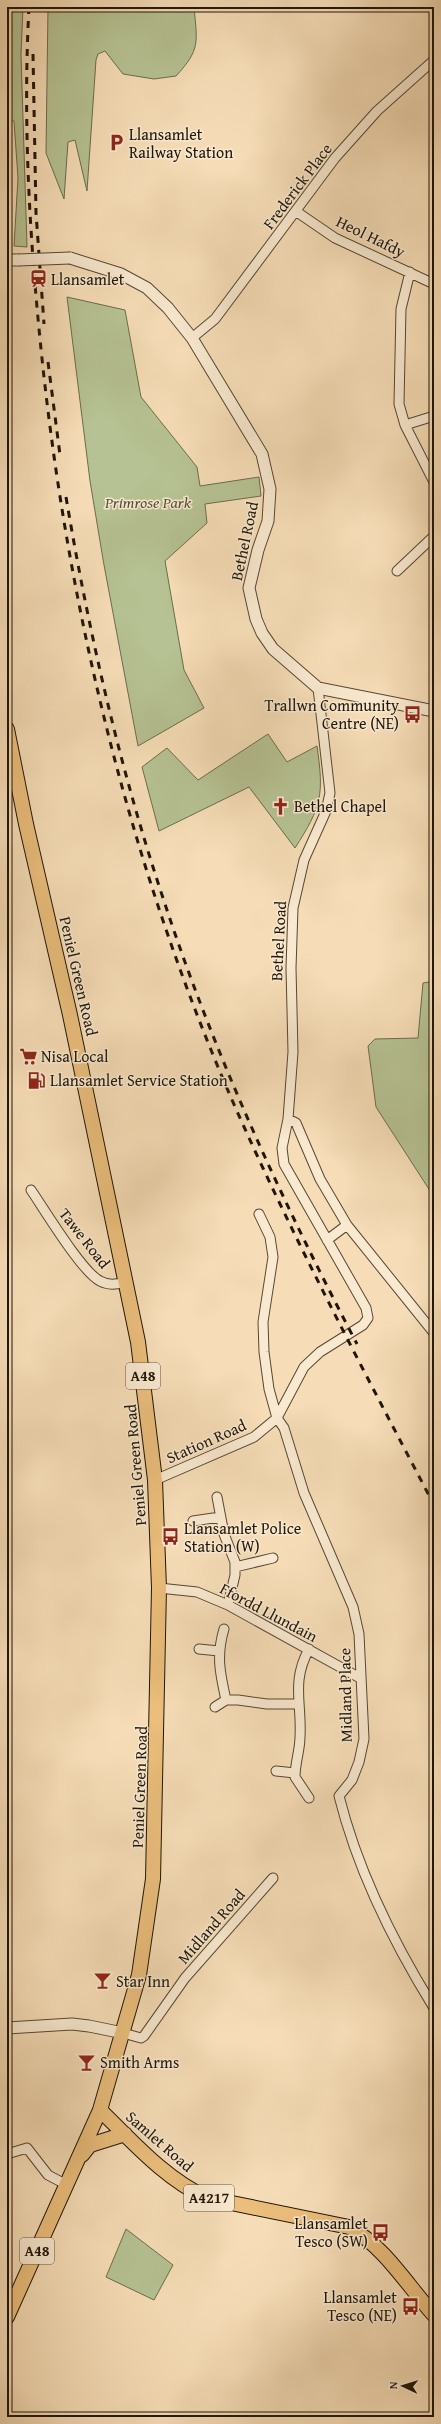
<svg xmlns="http://www.w3.org/2000/svg" width="441" height="2424" font-family="'Gentium Book Plus',serif">
<style>
.green{fill:#b6c293;stroke:#6b6c4e}
.lines{fill:none;stroke-linecap:round;stroke-linejoin:round}
.minor-casing{stroke:#564734;stroke-width:11}
.tertiary-casing{stroke:#564734;stroke-width:13}
.primary-casing{stroke:#201508;stroke-width:16}
.minor{stroke:#f9e9d0;stroke-width:9}
.tertiary{stroke:#f9e9d0;stroke-width:11}
.primary{stroke:#ebbe7c;stroke-width:14}
.rail{stroke:#201508;stroke-width:3;stroke-dasharray:7 7;stroke-linecap:butt}
.tertiary-bridge-casing{stroke:#564734;stroke-width:13;stroke-linecap:butt}
.tertiary-bridge{stroke:#f9e9d0;stroke-width:11}
.labels{text-anchor:middle;stroke-width:3;stroke-linejoin:round;paint-order:stroke}
.shield{fill:#f9e9d0;stroke:#615544;stroke-width:1}
.shield-label{font-size:15px;font-weight:bold;fill:#201508}
.poi-label{font-size:16px;fill:#201508;stroke:#f9e9d0;text-anchor:start}
.street-label{font-size:16px;fill:#201508;stroke:#f9e9d0}
.park-label{font-size:16px;font-style:italic;fill:#545239;stroke:#f9e9d0}
</style>
<rect width="100%" height="100%" fill="#f6ddb7"/>
<filter id="stains"><feTurbulence type="fractalNoise" baseFrequency=".005" numOctaves="4"/><feColorMatrix values="0 0 0 0 .2 0 0 0 0 .09 0 0 0 0 .02 0 0 0 .5 -.17"/></filter>
<radialGradient id="worn" r=".72"><stop offset=".6" stop-color="#630" stop-opacity="0"/><stop offset="1" stop-color="#630" stop-opacity=".3"/></radialGradient>
<path class="green" d="M7,7H23L21,55L27,247L14,246L18,178L14,121L7,120Z
M48,7H194C197,42 201,49 176,76L154,79L123,74L105,51L98,54L96,60L87,191L75,140L68,142L64,199L46,153Z
M67,297L125,310L141,397L197,467L200,486L259,477L261,496L205,504L207,523L165,561L184,670L204,708L138,746L104,565L90,481Z
M268,734L287,762L317,746C324,795 322,806 295,848L249,787L159,831L142,767L167,748L198,780Z
M434,981V1197L376,1107L368,1046L375,1039L418,1038L423,983Z
M126,2229L173,2265L154,2300L106,2277Z"/>
<g class="lines">
<defs>
<path id="minor" d="M297,212L335,238L434,284
M410,272L401,309L399,404L405,425L434,482
M192,338L215,319L335,158L377,111L434,60
M405,425L434,416
M397,571L434,536
M288,1119L296,1123L320,1179L347,1225L434,1333
M31,1190C44,1209 82,1272 100,1281C109,1286 117,1284 127,1282
M259,1214L270,1237L273,1257L263,1322L264,1352L269,1389L277,1418L284,1428L304,1493L353,1607L359,1634L364,1739L359,1762L352,1780L339,1796C358,1872 393,1942 434,2008
M327,1240L347,1225
M155,1480L254,1437L277,1418L304,1367L320,1352L363,1325L368,1318L366,1308L284,1164L282,1148L288,1119L293,1052L291,968L293,908L304,860L326,811L330,793L318,688
M217,1497L224,1534L235,1562V1575L228,1605
M193,1521L220,1517
M235,1567L273,1558
M159,1588L197,1592L228,1605L360,1678
M224,1629C216,1656 220,1673 226,1700
M199,1649L219,1651
M309,1649C291,1682 302,1703 300,1737C300,1750 295,1763 295,1777L309,1798
M215,1707L226,1700H238L267,1704H298
M276,1771L295,1773
M123,2033L141,2038L144,2036L185,1978L273,1878
M7,2154L27,2148L48,2175L67,2185"/>
<path id="tertiary" d="M70,258L121,274L147,288L168,308L192,338L262,454L270,489L268,521L258,550L249,588L256,619L262,633L273,649L318,688L434,711
M7,260H18
M7,2028L72,2024L89,2026L123,2033"/>
<path id="primary" d="M7,729L26,824L70,1015L138,1342L155,1480L159,1588L153,1879L139,1975L100,2110L7,2317
M100,2110C132,2141 165,2179 207,2198L349,2227C385,2247 407,2285 434,2315
M82,2155L90,2145L125,2134"/>
</defs>
<use href="#minor" class="minor-casing"/>
<use href="#tertiary" class="tertiary-casing"/>
<use href="#primary" class="primary-casing"/>
<use href="#minor" class="minor"/>
<use href="#tertiary" class="tertiary"/>
<use href="#primary" class="primary"/>
<path class="rail" d="M29,7C23,118 29,228 40,339C66,603 129,866 236,1109C296,1244 366,1375 434,1505
M33,54L36,213L44,324
M48,362L60,455
M66,497C89,634 120,769 164,901C214,1054 282,1201 357,1344"/>
<defs>
<path id="tertiary-bridge" d="M18,260L70,258"/>
</defs>
<use href="#tertiary-bridge" class="tertiary-bridge-casing"/>
<use href="#tertiary-bridge" class="tertiary-bridge"/>
</g>
<defs>
<symbol id="parking-bare" viewBox="-9 -9 18 18"><path d="M-3.5-5.5H1a3.5 3.5 0 0 1 0 7H-1V5.5H-3.5ZM-1-3.4V-.6H.8a1.4 1.4 0 0 0 0-2.8Z" fill="#8f2418" stroke="#f9e9d0" stroke-width="2.5" paint-order="stroke"/></symbol>
<symbol id="station-bare" viewBox="-9 -9 18 18"><path d="M-3-6H3Q5-6 5-4V2Q5 4 3 4L4.5 6H3L1.5 4h-3L-3 6H-4.5L-3 4Q-5 4-5 2V-4Q-5-6-3-6ZM-3.5-4v3h7v-3ZM-3.5 1v1.5H-2V1ZM2 1v1.5H3.5V1Z" fill="#8f2418" stroke="#f9e9d0" stroke-width="2.5" paint-order="stroke"/></symbol>
<symbol id="bus-bare" viewBox="-9 -9 18 18"><path d="M-5-6H5V4H4V6H2V4H-2V6H-4V4H-5ZM-3.5-4V0h7V-4ZM-3.5 1.2v1.5H-2V1.2ZM2 1.2v1.5H3.5V1.2Z" fill="#8f2418" stroke="#f9e9d0" stroke-width="2.5" paint-order="stroke"/></symbol>
<symbol id="church-bare" viewBox="-9 -9 18 18"><path d="M-1.2-6h2.4v3.5h3.3v2.4h-3.3V6h-2.4V-.1h-3.3v-2.4h3.3Z" fill="#8f2418" stroke="#f9e9d0" stroke-width="2.5" paint-order="stroke"/></symbol>
<symbol id="supermarket-bare" viewBox="-9 -9 18 18"><path d="M-6-5.5h2.5l.6 2H6L4.5 2H-2.5L-4.4-4H-6ZM-1.5 3.2a1.3 1.3 0 1 0 .1 0ZM3 3.2a1.3 1.3 0 1 0 .1 0Z" fill="#8f2418" stroke="#f9e9d0" stroke-width="2.5" paint-order="stroke"/></symbol>
<symbol id="fuel-bare" viewBox="-9 -9 18 18"><path d="M-5.5-6h7V0h2V4h1.3V-2.5L3-4.5l.8-.8L6-3V5H2.5V1h-1V6h-7ZM-4.2-4.7v3.2H.2V-4.7Z" fill="#8f2418" stroke="#f9e9d0" stroke-width="2.5" paint-order="stroke"/></symbol>
<symbol id="bar-bare" viewBox="-9 -9 18 18"><path d="M-6-5H6L.8 .8V4.5H3.5V6h-7V4.5H-.8V.8Z" fill="#8f2418" stroke="#f9e9d0" stroke-width="2.5" paint-order="stroke"/></symbol>
</defs>
<g fill-rule="evenodd">
<use href="#parking-bare" x="104" y="130" width="25" height="25"/>
<use href="#station-bare" x="26" y="266" width="25" height="25"/>
<use href="#bus-bare" x="400" y="702" width="25" height="25"/>
<use href="#church-bare" x="268" y="794" width="25" height="25"/>
<use href="#supermarket-bare" x="16" y="1044" width="25" height="25"/>
<use href="#fuel-bare" x="24" y="1068" width="25" height="25"/>
<use href="#bus-bare" x="158" y="1524" width="25" height="25"/>
<use href="#bar-bare" x="90" y="1968" width="25" height="25"/>
<use href="#bar-bare" x="74" y="2050" width="25" height="25"/>
<use href="#bus-bare" x="368" y="2220" width="25" height="25"/>
<use href="#bus-bare" x="398" y="2294" width="25" height="25"/>
</g>
<g class="labels">
<g class="shield">
<rect x="126" y="1363" width="34" height="26" rx="3"/>
<rect x="184" y="2185" width="50" height="26" rx="3"/>
<rect x="20" y="2238" width="34" height="26" rx="3"/>
</g>
<g class="shield-label">
<text x="143" y="1381">A48</text>
<text x="209" y="2203">A4217</text>
<text x="37" y="2256">A48</text>
</g>
<g class="poi-label">
<text x="129" y="140">Llansamlet<tspan x="129" dy="18">Railway Station</tspan></text>
<text x="51" y="285">Llansamlet</text>
<text x="399" y="711" text-anchor="end">Trallwn Community<tspan x="399" dy="18">Centre (NE)</tspan></text>
<text x="294" y="812">Bethel Chapel</text>
<text x="41" y="1062">Nisa Local</text>
<text x="50" y="1086">Llansamlet Service Station</text>
<text x="184" y="1534">Llansamlet Police<tspan x="184" dy="18">Station (W)</tspan></text>
<text x="116" y="1987">Star Inn</text>
<text x="100" y="2068">Smith Arms</text>
<text x="368" y="2229" text-anchor="end">Llansamlet<tspan x="368" dy="18">Tesco (SW)</tspan></text>
<text x="397" y="2303" text-anchor="end">Llansamlet<tspan x="397" dy="18">Tesco (NE)</tspan></text>
</g>
<g class="street-label">
<text transform="translate(297 186) rotate(-53)" y="6">Frederick Place</text>
<text transform="translate(371 236) rotate(26)" y="6">Heol Hafdy</text>
<text transform="translate(244 541) rotate(-78)" y="6">Bethel Road</text>
<text transform="translate(278 941) rotate(-87)" y="6">Bethel Road</text>
<text transform="translate(79 976) rotate(77)" y="6">Peniel Green Road</text>
<text transform="translate(85 1238) rotate(52)" y="6">Tawe Road</text>
<text transform="translate(206 1441) rotate(-24)" y="6">Station Road</text>
<text transform="translate(135 1465) rotate(-95)" y="6">Peniel Green Road</text>
<text transform="translate(269 1612) rotate(28)" y="6">Ffordd Llundain</text>
<text transform="translate(345 1695) rotate(-91)" y="6">Midland Place</text>
<text transform="translate(139 1787) rotate(-88)" y="6">Peniel Green Road</text>
<text transform="translate(211 1926) rotate(-49)" y="6">Midland Road</text>
<text transform="translate(160 2141) rotate(41)" y="6">Samlet Road</text>
</g>
<g class="park-label">
<text x="148" y="508">Primrose Park</text>
</g>
</g>
<rect width="441" height="2424" fill="none" stroke="#f6ddb7" stroke-width="24"/>
<rect x="8" y="8" width="425" height="2408" fill="none" stroke="#201508" stroke-width="2"/>
<rect x="12" y="12" width="417" height="2400" fill="none" stroke="#201508"/>
<g transform="translate(403 2386) rotate(274)" stroke="#f9e9d0" stroke-width="3" paint-order="stroke">
<path d="M0-3L7 15L0 10L-7 15Z" fill="#201508"/>
<text y="-6" font-size="11" font-weight="bold" text-anchor="middle" fill="#201508">N</text>
</g>
<rect width="100%" height="100%" filter="url(#stains)"/>
<rect width="100%" height="100%" fill="url(#worn)"/>
</svg>
